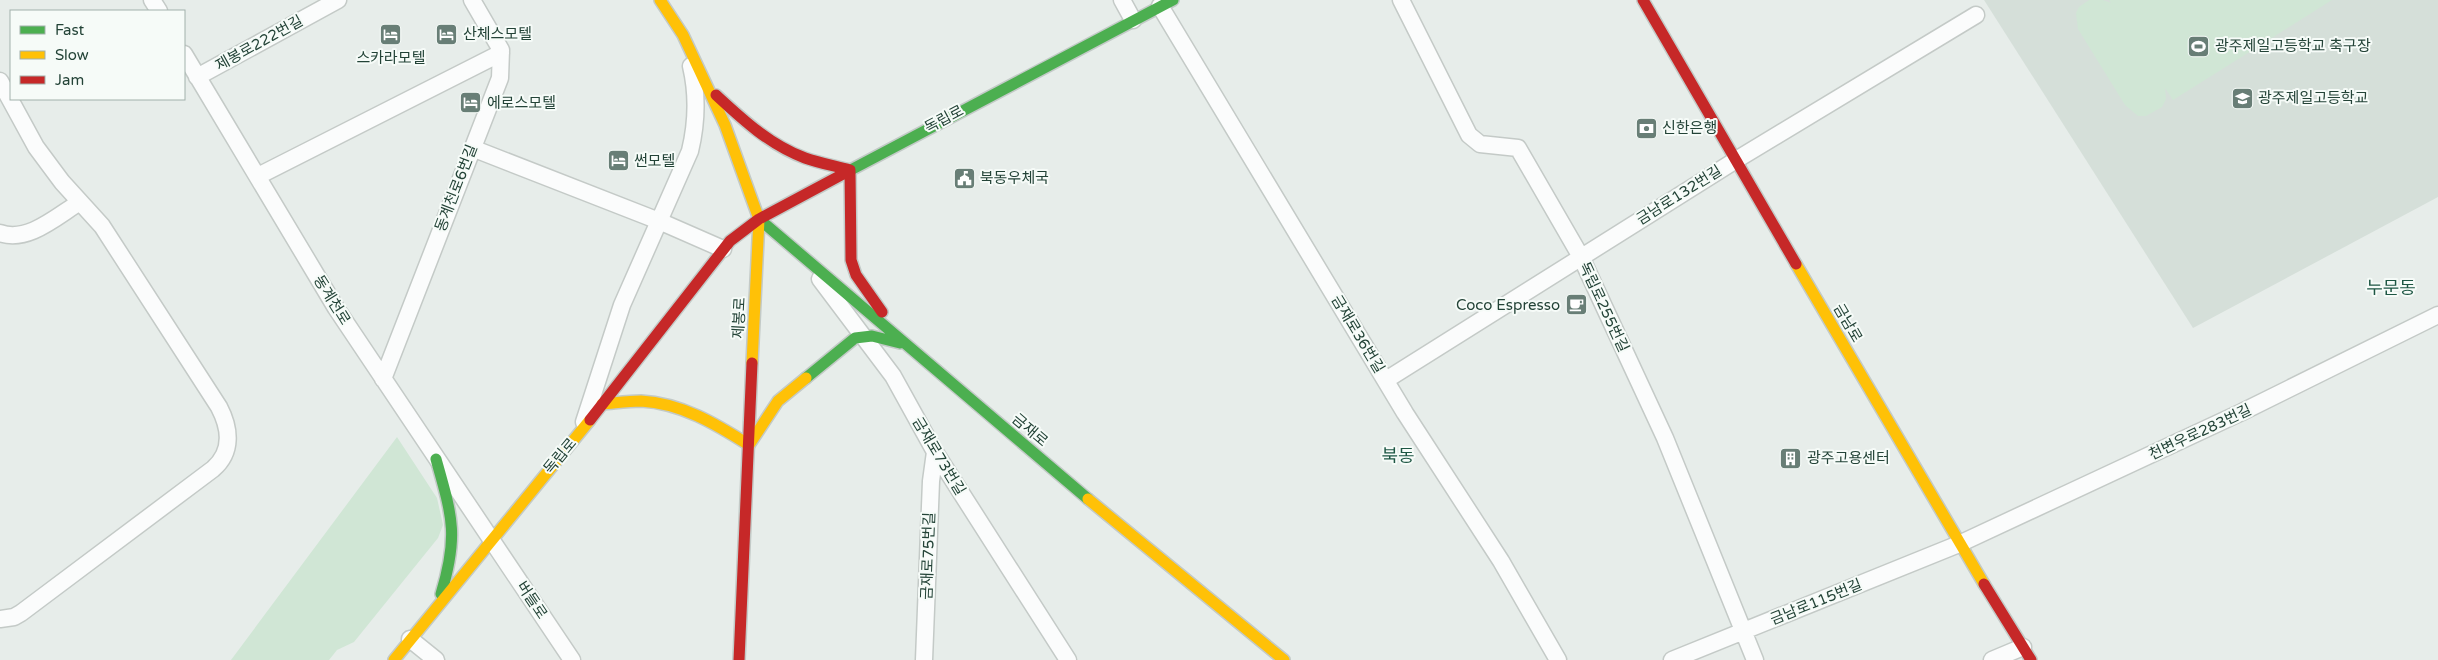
<svg xmlns="http://www.w3.org/2000/svg" width="2438" height="660" font-family="'Varela Round','Noto Sans KR',sans-serif">
<style>
.built{fill:#d5dfd9}
.green{fill:#d0e6d5}
.lines{fill:none;stroke-linecap:round;stroke-linejoin:round}
.street-casing{stroke:#c4cac7;stroke-width:19}
.fast-casing{stroke:#c3cac7;stroke-width:14}
.slow-casing{stroke:#c3cac7;stroke-width:14}
.jam-casing{stroke:#c3cac7;stroke-width:14}
.street{stroke:#fbfcfc;stroke-width:16}
.fast{stroke:#4caf50;stroke-width:11}
.slow{stroke:#ffc107;stroke-width:11}
.jam{stroke:#c62828;stroke-width:11}
.labels{text-anchor:middle;stroke-width:4;stroke-linejoin:round;paint-order:stroke}
.poi-label{font-size:15px;fill:#234337;stroke:#f6fbf8;text-anchor:start}
.street-label{font-size:15px;fill:#234337;stroke:#f6fbf8}
.quarter-label{font-size:18px;fill:#1d5643;stroke:#f6fbf8}
</style>
<rect width="100%" height="100%" fill="#e7edea"/>
<path class="built" d="M1984,0H2438V197L2193,328Z"/>
<path class="green" d="M2089,0H2103L2111,3L2109,0H2332L2173,100L2165,88L2166,99L2162,107L2146,116H2138L2125,105L2078,29L2076,13L2079,7Z
M397,437L437,498L443,525L438,538L354,642L337,650L329,660H231Z"/>
<g class="lines">
<defs>
<path id="street" d="M152,0L159,11
M1122,0L1133,20
M1401,0L1469,135L1480,144L1518,148L1581,257L1665,438L1755,660
M1160,6L1405,413L1501,561L1558,660
M184,54L336,308L572,660
M197,77L338,0
M0,81L36,147L62,182L102,226L219,407C230,428 233,452 213,469L21,613L14,617L0,619
M472,148L659,221L723,249
M258,176L501,53
M0,233C28,243 57,216 80,202
M820,279L893,376L935,452L1068,660
M383,379L500,78L501,50L472,0
M1386,380L1736,160L1976,15
M584,422L622,305L690,151C697,122 698,96 691,66
M410,639L436,660
M924,660L931,481L935,452
M1672,660L1959,544L2242,412L2438,315
M1992,660L2023,647"/>
<path id="fast" d="M845,173L1173,0
M759,219L1088,499
M806,378L855,338L872,336L900,343
M436,459C452,516 459,535 441,594"/>
<path id="slow" d="M660,0L683,35L725,125L759,219L752,363
M1796,264L1984,584
M602,404C615,403 628,401 641,401C681,403 716,424 749,445L778,401L806,378
M1088,499L1284,660
M394,660L590,420"/>
<path id="jam" d="M1643,0L1796,264
M716,95C743,120 770,145 805,158C819,163 835,166 850,170L851,260L856,275L882,312
M590,420L730,241L759,219L845,173
M1984,584L2031,660
M739,660L752,363"/>
</defs>
<use href="#street" class="street-casing"/>
<use href="#fast" class="fast-casing"/>
<use href="#slow" class="slow-casing"/>
<use href="#jam" class="jam-casing"/>
<use href="#street" class="street"/>
<use href="#fast" class="fast"/>
<use href="#slow" class="slow"/>
<use href="#jam" class="jam"/>
</g>
<defs>
<symbol id="hotel-square" viewBox="-11 -11 22 22"><rect x="-9" y="-9" width="18" height="18" rx="4" fill="#687e76" stroke="#f6fbf8"/><path d="M-6-4.5h1.5V1H6V5H4.5V3h-9V5H-6ZM-4 0a1.8 1.8 0 1 1 3.6 0ZM.5 0V-2.5h3Q6-2.5 6 0Z" fill="#fff"/></symbol>
<symbol id="stadium-square" viewBox="-11 -11 22 22"><rect x="-9" y="-9" width="18" height="18" rx="4" fill="#687e76" stroke="#f6fbf8"/><path d="M0-5a6.5 5 0 1 0 0 10a6.5 5 0 1 0 0-10ZM-3.5-1.8h7v3.6h-7Z" fill="#fff"/></symbol>
<symbol id="school-square" viewBox="-11 -11 22 22"><rect x="-9" y="-9" width="18" height="18" rx="4" fill="#687e76" stroke="#f6fbf8"/><path d="M0-5L7-2L0 1L-7-2ZM-4 1L0 2.5L4 1V4Q0 6-4 4Z" fill="#fff"/></symbol>
<symbol id="bank-square" viewBox="-11 -11 22 22"><rect x="-9" y="-9" width="18" height="18" rx="4" fill="#687e76" stroke="#f6fbf8"/><path d="M-6-4H6V4H-6ZM0-2.3a2.3 2.3 0 1 0 0 4.6a2.3 2.3 0 1 0 0-4.6Z" fill="#fff"/></symbol>
<symbol id="civic-square" viewBox="-11 -11 22 22"><rect x="-9" y="-9" width="18" height="18" rx="4" fill="#687e76" stroke="#f6fbf8"/><path d="M-.6-6.5H3V-4.5H.6V-3L4-1V1h2V6H-6V1h2V-1L-.6-3ZM-1.2 2.5V6h2.4V2.5Z" fill="#fff"/></symbol>
<symbol id="cafe-square" viewBox="-11 -11 22 22"><rect x="-9" y="-9" width="18" height="18" rx="4" fill="#687e76" stroke="#f6fbf8"/><path d="M-5.5-4.5H6V0H3Q3 3.5 0 3.5H-2.5Q-5.5 3.5-5.5 0ZM3-3.2v2h1.7v-2ZM-6 4.5H4V6H-6Z" fill="#fff"/></symbol>
<symbol id="building-square" viewBox="-11 -11 22 22"><rect x="-9" y="-9" width="18" height="18" rx="4" fill="#687e76" stroke="#f6fbf8"/><path d="M-4-6H4V6H1V3H-1V6H-4ZM-2.5-4.3h1.7v1.8h-1.7ZM.8-4.3h1.7v1.8H.8ZM-2.5-1h1.7V.8h-1.7ZM.8-1h1.7V.8H.8Z" fill="#fff"/></symbol>
</defs>
<g fill-rule="evenodd">
<use href="#hotel-square" x="434" y="22" width="25" height="25"/>
<use href="#hotel-square" x="378" y="22" width="25" height="25"/>
<use href="#stadium-square" x="2186" y="34" width="25" height="25"/>
<use href="#school-square" x="2230" y="86" width="25" height="25"/>
<use href="#hotel-square" x="458" y="90" width="25" height="25"/>
<use href="#bank-square" x="1634" y="116" width="25" height="25"/>
<use href="#hotel-square" x="606" y="148" width="25" height="25"/>
<use href="#civic-square" x="952" y="166" width="25" height="25"/>
<use href="#cafe-square" x="1564" y="292" width="25" height="25"/>
<use href="#building-square" x="1778" y="446" width="25" height="25"/>
</g>
<g class="labels">
<g class="poi-label">
<text x="463" y="39">산체스모텔</text>
<text x="2215" y="51">광주제일고등학교 축구장</text>
<text x="391" y="63" text-anchor="middle">스카라모텔</text>
<text x="2258" y="103">광주제일고등학교</text>
<text x="487" y="108">에로스모텔</text>
<text x="1662" y="133">신한은행</text>
<text x="634" y="166">썬모텔</text>
<text x="980" y="183">북동우체국</text>
<text x="1560" y="310" text-anchor="end">Coco Espresso</text>
<text x="1807" y="463">광주고용센터</text>
</g>
<g class="street-label">
<text transform="translate(259 43) rotate(-29)" y="5">제봉로222번길</text>
<text transform="translate(944 119) rotate(-28)" y="5">독립로</text>
<text transform="translate(456 188) rotate(-69)" y="5">동계천로6번길</text>
<text transform="translate(1679 195) rotate(-32)" y="5">금남로132번길</text>
<text transform="translate(332 300) rotate(58)" y="5">동계천로</text>
<text transform="translate(1604 307) rotate(65)" y="5">독립로255번길</text>
<text transform="translate(739 318) rotate(-87)" y="5">제봉로</text>
<text transform="translate(1848 323) rotate(60)" y="5">금남로</text>
<text transform="translate(1358 334) rotate(59)" y="5">금재로36번길</text>
<text transform="translate(1030 430) rotate(40)" y="5">금재로</text>
<text transform="translate(2200 432) rotate(-25)" y="5">천변우로283번길</text>
<text transform="translate(560 456) rotate(-50)" y="5">독립로</text>
<text transform="translate(939 456) rotate(59)" y="5">금재로73번길</text>
<text transform="translate(928 556) rotate(-88)" y="5">금재로75번길</text>
<text transform="translate(532 600) rotate(56)" y="5">버들로</text>
<text transform="translate(1816 602) rotate(-22)" y="5">금남로115번길</text>
</g>
<g class="quarter-label">
<text x="2391" y="294">누문동</text>
<text x="1398" y="462">북동</text>
</g>
</g>
<rect x="10" y="10" width="175" height="90" fill="#f6fbf8" stroke="#a2b1ab"/>
<rect x="20" y="26" width="25" height="8" fill="#4caf50" stroke="#a2b1ab"/>
<text x="55" y="35" font-size="15" fill="#234337">Fast</text>
<rect x="20" y="51" width="25" height="8" fill="#ffc107" stroke="#a2b1ab"/>
<text x="55" y="60" font-size="15" fill="#234337">Slow</text>
<rect x="20" y="76" width="25" height="8" fill="#c62828" stroke="#a2b1ab"/>
<text x="55" y="85" font-size="15" fill="#234337">Jam</text>
</svg>
